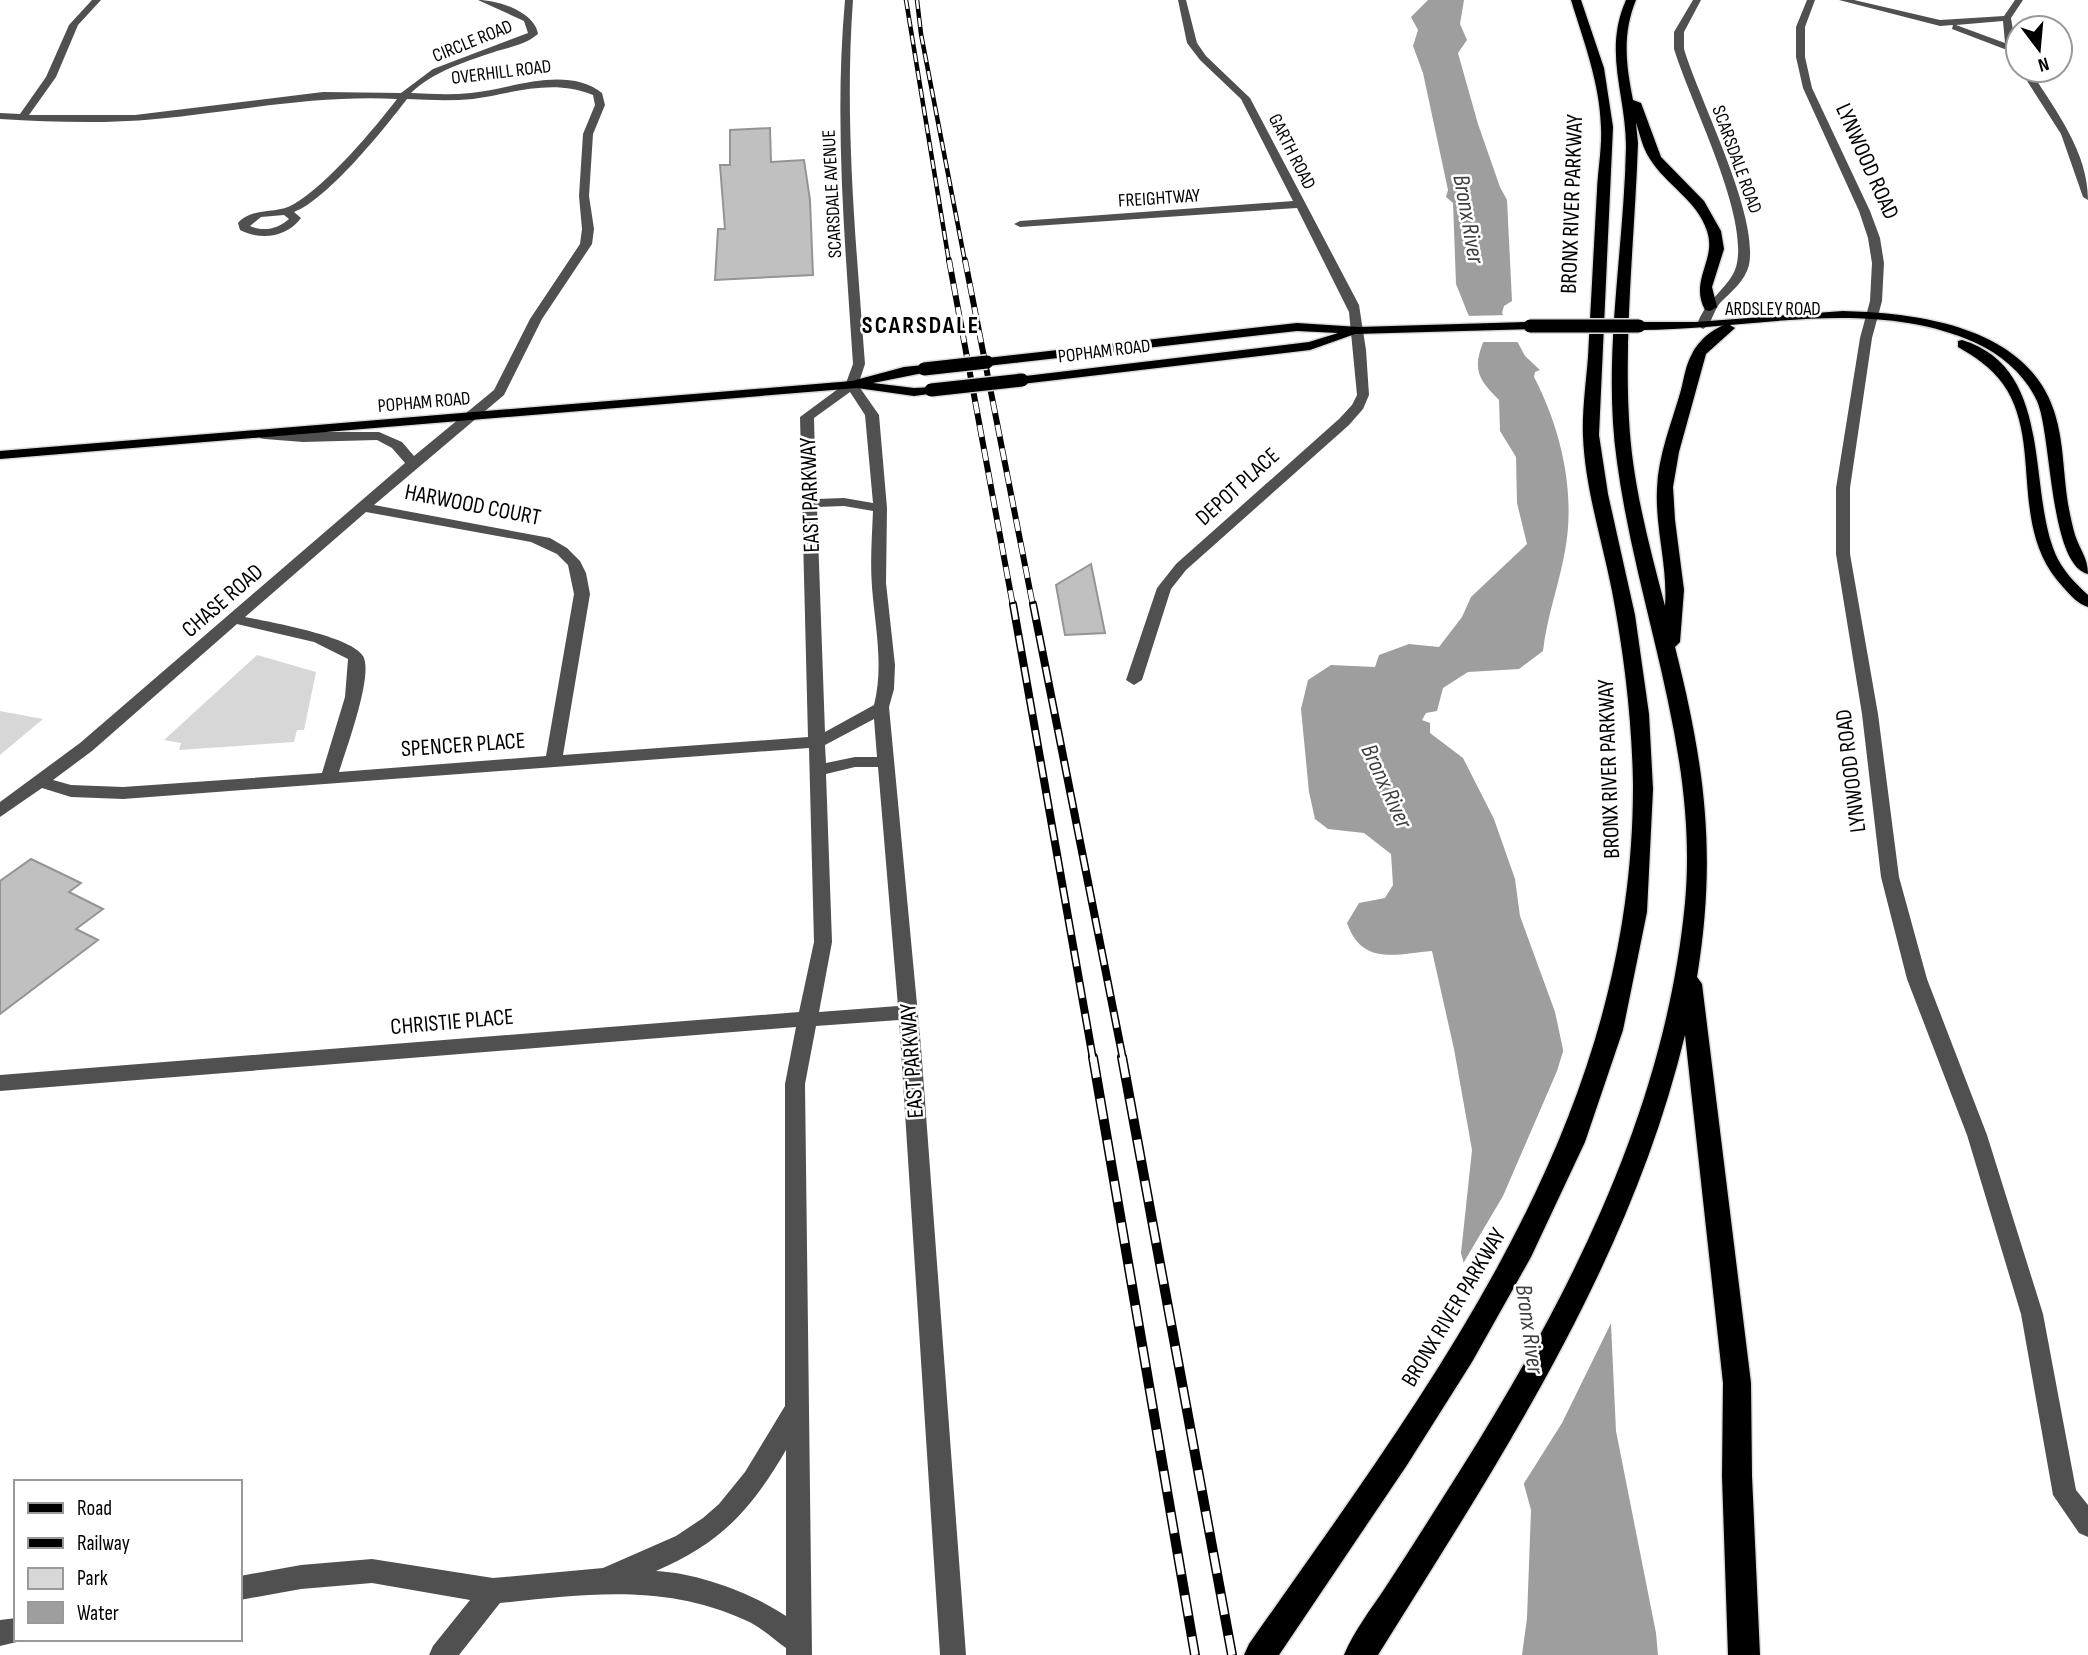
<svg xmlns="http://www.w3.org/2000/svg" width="2088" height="1655" font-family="'Sofia Sans Condensed',sans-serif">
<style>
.green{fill:#d7d7d7}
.water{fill:#9e9e9e}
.pier{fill:#fff}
.building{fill:#c0c0c0;stroke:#949494;stroke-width:2}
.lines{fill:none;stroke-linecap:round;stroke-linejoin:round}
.major-casing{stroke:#dbdbdb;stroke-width:3}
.highway-casing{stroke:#dbdbdb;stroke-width:3}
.minor{fill:#505050;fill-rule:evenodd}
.major{fill:#000;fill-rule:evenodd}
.highway{fill:#000;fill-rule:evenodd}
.rail-far3-casing{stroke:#000;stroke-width:4.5}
.rail-far2-casing{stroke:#000;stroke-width:6}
.rail-far1-casing{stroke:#000;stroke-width:8}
.rail-casing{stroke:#000;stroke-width:10}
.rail-far3{stroke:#fff;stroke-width:2.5;stroke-dasharray:9;stroke-linecap:butt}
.rail-far2{stroke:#fff;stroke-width:4.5;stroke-dasharray:12;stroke-linecap:butt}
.rail-far1{stroke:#fff;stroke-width:5;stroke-dasharray:16;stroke-linecap:butt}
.rail{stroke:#fff;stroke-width:7;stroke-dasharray:21;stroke-linecap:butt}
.major-bridge-casing{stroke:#dbdbdb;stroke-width:16;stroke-linecap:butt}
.major-bridge{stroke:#000;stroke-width:13}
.labels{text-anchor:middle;stroke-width:5;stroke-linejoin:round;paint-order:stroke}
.far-street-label{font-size:19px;fill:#000;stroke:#fff}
.street-label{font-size:23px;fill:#000;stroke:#fff}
.water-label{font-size:24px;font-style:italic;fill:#3f3f3f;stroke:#fff}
.far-district-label{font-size:24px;font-weight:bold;letter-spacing:2px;fill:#000;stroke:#fff}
</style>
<rect width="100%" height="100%" fill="#fff"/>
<path class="green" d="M257,655L316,672L304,730H297L294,742L179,750L181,743L164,740Z
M0,711L43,719L0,755Z"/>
<path class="water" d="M1428,0H1464L1460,24L1467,40L1458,53L1478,124L1500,187L1507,200L1512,301L1504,306L1502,313L1525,356L1540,370L1535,372L1534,377C1561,429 1576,492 1565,551C1559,585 1547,616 1543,651L1519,669L1468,672L1443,688L1437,711L1426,713L1422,720L1430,723V733L1463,758L1494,819L1515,879L1520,916L1555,1012L1608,1260L1616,1431L1656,1633L1658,1655H1522L1527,1618L1531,1510L1461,1253L1472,1150L1454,1049L1432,951C1396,954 1362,966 1347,923L1359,903L1385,898L1393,885L1391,854L1364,833L1328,829L1315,819L1309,792L1301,709L1308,680L1331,665L1375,667L1379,655L1409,644L1439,647L1462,617L1471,597L1527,544L1517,503L1516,457L1500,431L1499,400C1478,379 1472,370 1484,340L1468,314L1456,284L1453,203L1446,197L1448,190L1423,73L1413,46L1418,30L1411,17Z"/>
<path class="pier" d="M1507,315L1521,342H1479L1466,316Z
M1565,1045L1611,1260L1614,1317L1562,1423L1521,1488L1461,1267L1503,1196L1557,1071Z"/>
<path class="building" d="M770,128L771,162L804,160L810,200L813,275L715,280L718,229H725L720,165H730V130Z
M1091,564L1105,633L1065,635L1056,585Z
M31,859L81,883L69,892L103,909L76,929L98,940L0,1014V881Z"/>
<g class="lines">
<defs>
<path id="major" d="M1843,311C1920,313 2029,327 2055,414C2064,443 2063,474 2068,504C2070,514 2072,525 2075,535C2080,550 2088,558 2088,574C2049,565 2052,435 2037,401C2025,375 2002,355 1976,343C1871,296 1750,330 1639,330L1633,326L1639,322H1695Z
M1530,322L1536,326L1534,329L1355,334L1310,350L1022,384L1017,383V377L1309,342L1338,333L1297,331L987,366L981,362L987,358L1297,323L1359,327Z
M1962,340C2054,368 2027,485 2055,553C2062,570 2075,583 2088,595V607C2078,604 2070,595 2063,587C2007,528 2044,442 2003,384C1991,367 1975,357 1958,347V341Z
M924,365L930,369L928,372L873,383L914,388L936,387V393L914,396L857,388L0,459V451L852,381L904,367Z"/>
<path id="highway" d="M1571,0H1581L1604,68L1613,127L1599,435L1608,494L1635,615L1649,714L1653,789L1647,912L1623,1030L1585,1142L1531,1257L1472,1362L1407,1465L1279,1655H1244L1249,1644C1434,1380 1634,1123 1633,784C1632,719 1624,654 1612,591C1602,540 1585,488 1583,436C1582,410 1586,383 1588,357C1591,301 1594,245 1597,190C1598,169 1602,148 1601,128C1600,84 1584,42 1571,0Z
M1626,0H1636C1622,34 1626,65 1633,100L1641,103L1661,157L1704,201L1721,231L1724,249L1712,287L1717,307L1710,311L1705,310C1689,280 1717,260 1707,231C1697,200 1666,185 1650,159C1643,149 1640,135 1636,123L1638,143C1635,233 1624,329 1629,419C1632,482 1649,545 1665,606C1668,567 1655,528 1657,489C1658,455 1672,422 1681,390C1684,378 1686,364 1692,354C1698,341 1714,327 1728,324L1735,328L1706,354L1679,452L1673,487L1675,520L1684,590L1680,642L1675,647C1705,766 1717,855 1697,977L1702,984L1751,1383L1752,1476L1760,1655H1728L1722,1476L1723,1383L1685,1035C1630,1263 1501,1458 1378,1655H1344C1354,1631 1371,1609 1385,1588C1411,1548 1436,1509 1461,1469C1570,1295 1665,1111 1685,903C1699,751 1637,611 1617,462C1602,358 1624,251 1626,147C1626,94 1603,52 1626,0Z"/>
</defs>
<use href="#major" class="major-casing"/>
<use href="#highway" class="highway-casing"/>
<path class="minor" d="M92,0H101L78,25L56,77L29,115H135L323,92L401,93L433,69L528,33L524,21L478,0C498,0 535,12 538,34C526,44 511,47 497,51C467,61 434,71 411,93C431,94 451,95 471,93C511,89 566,65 602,93L605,105L593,134L589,196L594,229L592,244L542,319L504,395L374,505L550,538L567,548L580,561L586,573L590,594L563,755L808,737L800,417L846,383L853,364C845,242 834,122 845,0H853C844,122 856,242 865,364L858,385L879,415L887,508L886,583L895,665L894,689L889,707L921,1047L966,1655H940L899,1020L816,1026L805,1084L812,1655H786V1648C773,1639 760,1626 745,1620C664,1583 585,1594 500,1603L459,1655H429L433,1646L470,1600L372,1583L301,1589L240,1600V1576L301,1565L372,1559L493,1578L603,1568L676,1536L703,1518L719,1504L745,1472L785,1406V1084L796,1027L0,1091V1075L799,1012L814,942L809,748L123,799L71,797L42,788L0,817V802L80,743L405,463L392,448L377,440L303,442L265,439L260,438V432H379L402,442L414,456L494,390L530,319L580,244L582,229L579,196L583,134L595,105L593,95C552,78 514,93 473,99C451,101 429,100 407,99C384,129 328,199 294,212L301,218C287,237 261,241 240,230L238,223C254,206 276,215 294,204C327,185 374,129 397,99C315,95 237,111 156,119C104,124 52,122 0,119V113L20,114L46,77L69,25ZM284,215L289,219C278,229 264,232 250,226L261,217ZM850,392L865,415L873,503L844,498L816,499L814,418ZM844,506L873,511C872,536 870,562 872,587C875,626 884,666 874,705L825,732L817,507ZM366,512L531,542L557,554L568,565L574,594L546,756L339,772C346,749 374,674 363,656C351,636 269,622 245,617ZM237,624L314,642L348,659L345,697L322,773L123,787L71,785L53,780L92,751ZM874,719L877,757H855L826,763L825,745ZM855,767H878L898,1006L819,1012L832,942L826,774ZM786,1450V1616C752,1593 698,1573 656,1571C721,1543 751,1510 786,1450Z
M1178,0H1186L1197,43L1206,56L1250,98L1359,305L1366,350L1369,395L1363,409L1349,425L1186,570L1171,589L1142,680L1134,685L1126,680L1157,588L1176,564L1339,419L1352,405L1357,395L1349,312L1297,208L1020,227L1014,224L1020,221L1293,201L1241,99L1200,60L1187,43Z
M1693,0H1701L1684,32V49C1700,102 1759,214 1749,265C1745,281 1731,292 1720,303C1713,311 1712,325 1703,329L1697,325C1705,299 1733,286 1737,263C1747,211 1691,104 1674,49V32Z
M1807,0H1815L1805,27V57L1812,88L1870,211L1880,238L1884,263L1882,301L1872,338L1850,488V554L1878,714L1899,877L1927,979L1987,1135L2043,1314L2076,1490L2088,1505V1537L2079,1533L2053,1495L2021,1314L1967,1135L1907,979L1881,877L1862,714L1836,554V488L1860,338L1870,301L1872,263L1868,238L1859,211L1803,88L1796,57V27Z
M1839,0H1854L1940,20L2004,16L2015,0H2023L2011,18L2018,62L2007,50L1952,29L1953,25L1940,26ZM2003,21L2005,43L1956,25Z
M2020,70H2030C2055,110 2088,151 2088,200L2083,197L2061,134Z
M16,1618V1639L25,1640L0,1646V1620Z"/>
<use href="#major" class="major"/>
<use href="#highway" class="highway"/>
<defs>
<path id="rail-far3" d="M906,0L949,262
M917,0L921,34L965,262"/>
<path id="rail-far2" d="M949,260L1013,606
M965,260L1033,606"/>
<path id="rail-far1" d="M1013,604L1093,1059
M1033,604L1123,1059"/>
<path id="rail" d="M1093,1057L1195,1655
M1122,1057L1232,1655"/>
</defs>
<use href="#rail-far3" class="rail-far3-casing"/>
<use href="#rail-far2" class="rail-far2-casing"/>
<use href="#rail-far1" class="rail-far1-casing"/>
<use href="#rail" class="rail-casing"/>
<use href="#rail-far3" class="rail-far3"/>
<use href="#rail-far2" class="rail-far2"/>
<use href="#rail-far1" class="rail-far1"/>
<use href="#rail" class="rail"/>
<defs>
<path id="major-bridge" d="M1530,326H1639
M924,369L987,362
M931,390L1022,380"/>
</defs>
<use href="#major-bridge" class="major-bridge-casing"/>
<use href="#major-bridge" class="major-bridge"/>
</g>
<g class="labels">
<g class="far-street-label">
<text transform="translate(472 40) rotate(-22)" y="7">CIRCLE ROAD</text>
<text transform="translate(501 71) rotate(-7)" y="7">OVERHILL ROAD</text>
<text transform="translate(1293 151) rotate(63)" y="7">GARTH ROAD</text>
<text transform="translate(1738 159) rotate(70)" y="7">SCARSDALE ROAD</text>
<text transform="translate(831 194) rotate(-93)" y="7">SCARSDALE AVENUE</text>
<text transform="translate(1159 197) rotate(-4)" y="7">FREIGHTWAY</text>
<text x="1773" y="315">ARDSLEY ROAD</text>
<text transform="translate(1104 350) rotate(-7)" y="7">POPHAM ROAD</text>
<text transform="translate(424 401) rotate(-5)" y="7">POPHAM ROAD</text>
</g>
<g class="street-label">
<text transform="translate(1868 161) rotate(66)" y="8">LYNWOOD ROAD</text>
<text transform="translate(1571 204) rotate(-88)" y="8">BRONX RIVER PARKWAY</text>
<text transform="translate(1237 486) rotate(-42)" y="8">DEPOT PLACE</text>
<text transform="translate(809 495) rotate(-92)" y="8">EAST PARKWAY</text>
<text transform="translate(473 504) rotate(11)" y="8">HARWOOD COURT</text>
<text transform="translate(222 600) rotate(-41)" y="8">CHASE ROAD</text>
<text transform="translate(463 744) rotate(-4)" y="8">SPENCER PLACE</text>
<text transform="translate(1608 769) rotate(-92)" y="8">BRONX RIVER PARKWAY</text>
<text transform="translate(1850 771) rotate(-97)" y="8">LYNWOOD ROAD</text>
<text transform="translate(452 1021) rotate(-5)" y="8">CHRISTIE PLACE</text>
<text transform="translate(911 1061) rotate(-94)" y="8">EAST PARKWAY</text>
<text transform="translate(1453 1307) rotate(-59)" y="8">BRONX RIVER PARKWAY</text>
</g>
<g class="water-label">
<text transform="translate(1469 219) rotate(80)" y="8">Bronx River</text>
<text transform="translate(1387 786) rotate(65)" y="8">Bronx River</text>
<text transform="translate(1530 1329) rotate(82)" y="8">Bronx River</text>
</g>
<g class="far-district-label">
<text x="921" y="333">SCARSDALE</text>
</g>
</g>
<rect x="14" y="1480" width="228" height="161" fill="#ffffff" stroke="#999999" stroke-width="2"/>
<rect x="28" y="1503" width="35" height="10" fill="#000000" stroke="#999999" stroke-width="2"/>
<text x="77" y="1515" font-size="21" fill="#000000">Road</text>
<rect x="28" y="1538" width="35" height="10" fill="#000000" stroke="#999999" stroke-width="2"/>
<text x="77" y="1550" font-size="21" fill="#000000">Railway</text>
<rect x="28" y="1568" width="35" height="21" fill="#d7d7d7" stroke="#999999" stroke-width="2"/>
<text x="77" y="1585" font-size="21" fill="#000000">Park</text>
<rect x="28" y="1602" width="35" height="21" fill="#9e9e9e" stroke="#999999" stroke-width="2"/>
<text x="77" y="1620" font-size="21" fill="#000000">Water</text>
<g transform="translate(2039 49) rotate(164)"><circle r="33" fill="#ffffff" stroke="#999999" stroke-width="2"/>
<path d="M0-5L12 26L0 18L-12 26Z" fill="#000000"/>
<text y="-10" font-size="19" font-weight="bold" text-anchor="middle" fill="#000000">N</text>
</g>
</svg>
